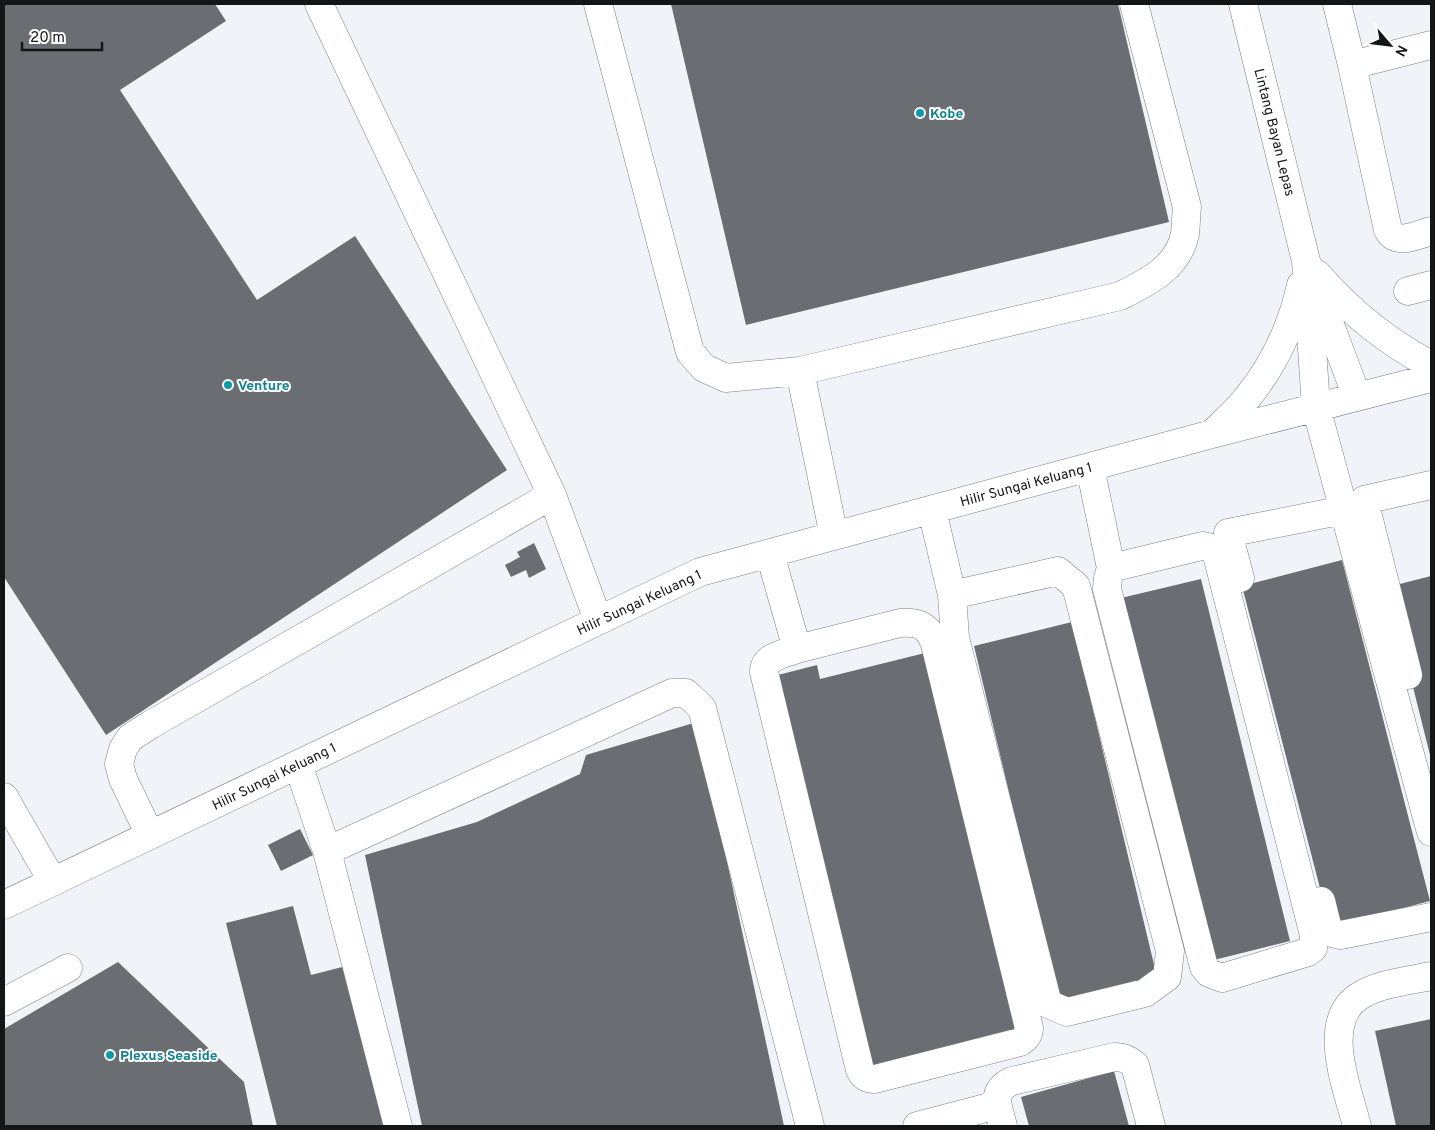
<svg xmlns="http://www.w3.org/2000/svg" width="1435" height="1130" font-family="Overpass,sans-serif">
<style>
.building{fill:#6a6d71}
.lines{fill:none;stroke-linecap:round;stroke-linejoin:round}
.minor-casing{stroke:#7d8085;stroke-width:29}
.minor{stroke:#fff;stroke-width:28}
.culture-dot{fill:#0f9aa8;stroke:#fff;stroke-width:2}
.labels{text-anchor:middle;stroke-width:4;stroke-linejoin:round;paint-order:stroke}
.culture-label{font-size:14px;font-weight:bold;fill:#0d838f;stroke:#fff;text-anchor:start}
.street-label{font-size:14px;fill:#141517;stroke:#fff}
</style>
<rect width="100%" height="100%" fill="#f0f4f9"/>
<path class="building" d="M4,4H215L226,21L120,90L257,300L355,236L507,470L106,735L4,577Z
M671,4H1118L1169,222L746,325Z
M534,543L546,569L529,578L526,570L511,577L505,565L520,557L517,552Z
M1342,560L1430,901L1330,927L1242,586Z
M1431,576V759L1388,587Z
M1201,579L1290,941L1210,961L1121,598Z
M1072,622L1157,977L1059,1001L974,646Z
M925,653L1016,1033L872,1069L778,675L817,665L820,679Z
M697,722L784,1126H422L365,855L477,822L580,774L586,755Z
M300,829L313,855L281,871L268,845Z
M293,906L311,975L346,966L386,1126H277L226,923Z
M118,962L244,1082L253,1126H4V1029Z
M1431,1019V1126H1396L1375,1031Z
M1114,1071L1129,1126H1029L1021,1097Z"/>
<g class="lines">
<defs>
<path id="minor" d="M598,4L690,352L704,368L726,378L800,371L1120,296C1148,282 1178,268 1185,234C1186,225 1186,216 1187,207L1134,4
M1243,4L1306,261L1357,397
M1337,4L1352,65L1431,45
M1352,65L1388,230C1397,246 1417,235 1431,231
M1306,261L1316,407L1431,832
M1317,274C1350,312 1387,342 1431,365
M1408,291L1431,285
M800,371L834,536
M1212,434C1224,422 1237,411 1247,398C1274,365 1292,326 1301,285
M1090,467L1111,568L1202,546C1210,547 1213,549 1217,555L1314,935L1313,948L1308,952L1222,978L1209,973L1204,967L1107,589L1108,578L1111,568
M552,495L598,620
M932,510L952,595L1058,571L1076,586L1170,951L1167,977L1145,993L1067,1012L1048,1004L955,638L952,595
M770,554L797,649L900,623C919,622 928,625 935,644L1029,1028C1029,1035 1026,1038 1020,1042L875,1079C867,1079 864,1077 860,1070L764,672C764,656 784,654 797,649
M1240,578L1228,533L1344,510
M1408,675L1364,500L1431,485
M298,764L327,851
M4,797L53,882
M150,835L123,779L119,764L123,749L130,738L150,725L552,495L319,4
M1321,901L1328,929L1332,933L1341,935L1431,917
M4,905L700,572L1212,434L1431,378
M4,1002L68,968
M398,1126L327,851L672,693H686L702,708L810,1126
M917,1126L997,1105
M1003,1126C998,1107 990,1091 1012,1081L1114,1057C1123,1057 1128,1059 1135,1065L1151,1126
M1357,1126C1348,1090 1320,1023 1358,997C1379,983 1408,981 1431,976"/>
</defs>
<use href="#minor" class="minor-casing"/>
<use href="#minor" class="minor"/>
</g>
<g class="culture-dot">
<circle cx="920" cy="113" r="5"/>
<circle cx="228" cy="385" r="5"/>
<circle cx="110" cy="1055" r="5"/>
</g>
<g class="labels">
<g class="culture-label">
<text x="930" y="118">Kobe</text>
<text x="238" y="390">Venture</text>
<text x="120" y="1060">Plexus Seaside</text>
</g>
<g class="street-label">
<text transform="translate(1275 132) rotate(76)" y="5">Lintang Bayan Lepas</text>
<text transform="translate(1026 484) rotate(-15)" y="5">Hilir Sungai Keluang 1</text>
<text transform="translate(639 602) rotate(-25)" y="5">Hilir Sungai Keluang 1</text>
<text transform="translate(274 776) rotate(-26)" y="5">Hilir Sungai Keluang 1</text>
</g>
</g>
<rect width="1435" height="1130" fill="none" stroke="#141517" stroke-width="10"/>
<g transform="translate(1390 45) rotate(118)" stroke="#ffffff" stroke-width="4" paint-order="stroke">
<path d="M0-4L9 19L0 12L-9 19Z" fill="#141517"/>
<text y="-8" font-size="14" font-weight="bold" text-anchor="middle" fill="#141517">N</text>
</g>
<path d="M22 42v8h80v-8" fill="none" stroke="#141517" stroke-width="2.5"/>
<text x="30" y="42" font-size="15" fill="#141517" stroke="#ffffff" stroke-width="4" paint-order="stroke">20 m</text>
</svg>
